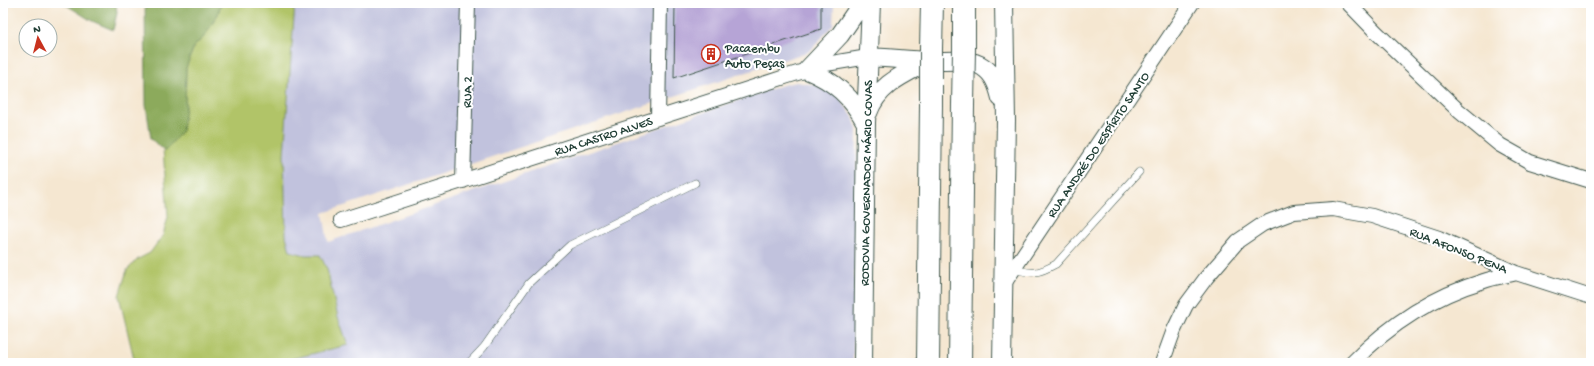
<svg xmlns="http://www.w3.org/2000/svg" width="1594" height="366" font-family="'Gochi Hand',sans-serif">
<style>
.industrial{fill:#c1c2dd}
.green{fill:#b1c467;stroke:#68804e}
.forest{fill:#8caa5c;stroke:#567448}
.building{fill:#b6a4d6}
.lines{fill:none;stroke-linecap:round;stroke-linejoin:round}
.service-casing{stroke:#3f564c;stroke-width:8}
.minor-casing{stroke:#3f564c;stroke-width:16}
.tertiary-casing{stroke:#3f564c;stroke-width:20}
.motorway-casing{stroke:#3f564c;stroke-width:24}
.service{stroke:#fff;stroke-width:7}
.minor{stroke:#fff;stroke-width:14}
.tertiary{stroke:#fff;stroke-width:18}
.motorway{stroke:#fff;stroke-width:22}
.motorway-bridge-casing{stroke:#3f564c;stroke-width:24;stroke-linecap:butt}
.motorway-bridge{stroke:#fff;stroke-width:22}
.labels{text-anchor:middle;stroke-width:4;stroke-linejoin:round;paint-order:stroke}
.poi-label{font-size:13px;fill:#1f3d34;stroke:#fff;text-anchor:start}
.street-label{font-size:13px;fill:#1f3d34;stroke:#fff}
</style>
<rect width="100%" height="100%" fill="#fff"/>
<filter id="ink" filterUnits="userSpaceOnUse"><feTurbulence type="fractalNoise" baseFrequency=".025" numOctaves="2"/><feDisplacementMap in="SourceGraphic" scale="8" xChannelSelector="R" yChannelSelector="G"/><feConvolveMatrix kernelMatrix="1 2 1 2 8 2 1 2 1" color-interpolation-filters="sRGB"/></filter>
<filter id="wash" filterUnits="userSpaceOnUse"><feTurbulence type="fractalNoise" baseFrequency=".012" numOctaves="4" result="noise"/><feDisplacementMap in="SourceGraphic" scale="16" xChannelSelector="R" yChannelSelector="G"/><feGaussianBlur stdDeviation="0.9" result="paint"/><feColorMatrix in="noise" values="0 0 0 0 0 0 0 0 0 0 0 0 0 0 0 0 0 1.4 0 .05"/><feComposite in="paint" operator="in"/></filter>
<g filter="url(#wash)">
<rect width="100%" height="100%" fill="#f5e7d1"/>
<path class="industrial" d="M295,3H834L833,25L810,51L323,213L328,242L786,84L797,82L819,86L839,97L853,117L857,129L853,363H285L291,359L348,345L338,317L305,255L289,251L286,236L284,154Z"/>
<path class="green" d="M221,3H295L284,154L286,236L290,251L305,255H320L327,269L338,317L348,345L291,359L285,363H135L119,296L127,270L138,259L150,253L163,235L168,217L163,149L165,151L185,107L186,68L194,46L204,37L218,14Z"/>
<path class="forest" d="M63,3H116L117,13L113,30L92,21Z
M145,3H221L218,14L204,37L194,46L186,68L185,107L182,131L165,151L151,139L146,105Z"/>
<g id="blocks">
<path class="building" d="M675,3H821V29L674,78Z"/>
</g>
</g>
<g filter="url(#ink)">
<use href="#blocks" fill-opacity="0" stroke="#3f564c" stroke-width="1"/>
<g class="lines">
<defs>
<path id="service" d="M1013,269C1032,274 1038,274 1056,264L1139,172
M469,363L484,347L529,283L570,245L695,183"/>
<path id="minor" d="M1348,3L1376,32L1459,111L1500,145L1530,162L1591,181
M658,118L660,3
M463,181L468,3
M341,220L788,76L826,64L868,57
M1003,285L1192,3
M1162,363L1174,330L1186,305L1206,278L1238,241L1263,224L1294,212L1333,209L1372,216L1439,238L1516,273L1591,297
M1352,363C1388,326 1433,296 1484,281C1494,277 1506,276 1516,273"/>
<path id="tertiary" d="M862,3L840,35L807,70C834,81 852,97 866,123
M868,57C888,58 909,60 929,61C946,62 968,57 983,67C994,74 998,86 1001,98
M868,113C878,84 905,74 929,61
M863,363L866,123L871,3
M1002,363L1006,120L1004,3"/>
<path id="motorway" d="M931,49L932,3
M964,49V3
M928,363L931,105
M960,363L963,105"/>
</defs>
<use href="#service" class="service-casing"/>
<use href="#minor" class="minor-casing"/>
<use href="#tertiary" class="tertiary-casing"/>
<use href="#motorway" class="motorway-casing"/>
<use href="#service" class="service"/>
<use href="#minor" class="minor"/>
<use href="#tertiary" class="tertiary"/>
<use href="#motorway" class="motorway"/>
<defs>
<path id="motorway-bridge" d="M931,105V49
M963,105L964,49"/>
</defs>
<use href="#motorway-bridge" class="motorway-bridge-casing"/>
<use href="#motorway-bridge" class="motorway-bridge"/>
</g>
</g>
<defs>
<symbol id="building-ring" viewBox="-11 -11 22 22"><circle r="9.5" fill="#fff" stroke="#c8321e" stroke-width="1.5"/><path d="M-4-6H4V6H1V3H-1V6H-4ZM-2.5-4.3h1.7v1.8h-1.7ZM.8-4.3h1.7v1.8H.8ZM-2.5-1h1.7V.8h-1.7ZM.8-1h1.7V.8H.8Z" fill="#c8321e"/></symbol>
</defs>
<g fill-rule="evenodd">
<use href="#building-ring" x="700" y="43" width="22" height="22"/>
</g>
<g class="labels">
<g class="poi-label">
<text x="725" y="52">Pacaembu<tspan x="725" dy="15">Auto Peças</tspan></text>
</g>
<g class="street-label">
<text transform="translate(466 92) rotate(-88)" y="5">RUA 2</text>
<text transform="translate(603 135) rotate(-18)" y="5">RUA CASTRO ALVES</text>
<text transform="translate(1097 144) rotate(-56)" y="5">RUA ANDRÉ DO ESPÍRITO SANTO</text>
<text transform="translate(865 183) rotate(-89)" y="5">RODOVIA GOVERNADOR MÁRIO COVAS</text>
<text transform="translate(1459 249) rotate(22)" y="5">RUA AFONSO PENA</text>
</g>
</g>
<rect width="1594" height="366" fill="none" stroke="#fff" stroke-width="16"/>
<g transform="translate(38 38) rotate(353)"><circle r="19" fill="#ffffff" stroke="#a5b1ae"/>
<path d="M0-3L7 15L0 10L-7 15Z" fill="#c8321e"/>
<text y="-6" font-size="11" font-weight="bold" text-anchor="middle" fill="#1f3d34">N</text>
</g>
</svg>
